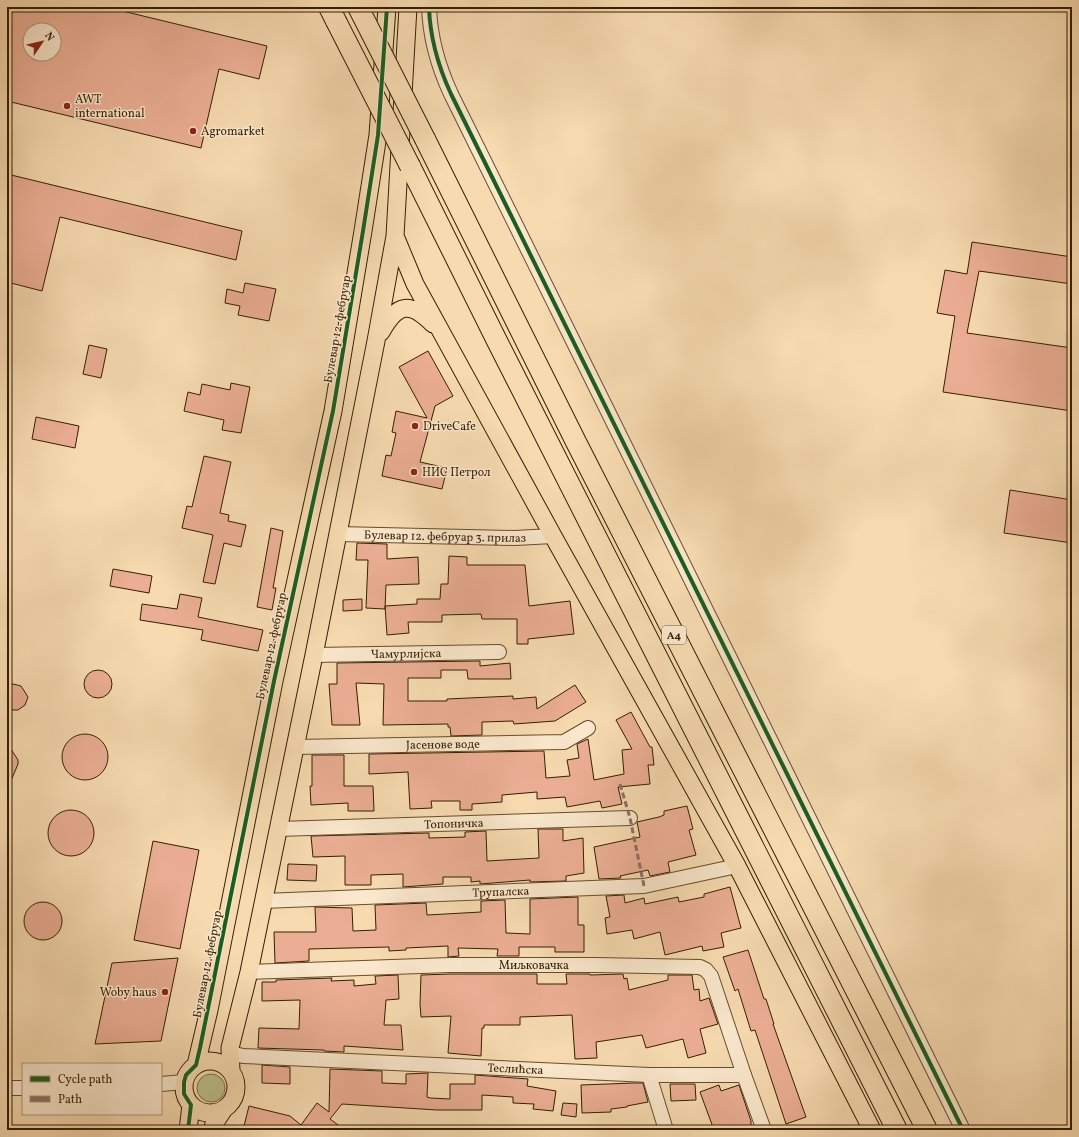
<svg xmlns="http://www.w3.org/2000/svg" width="1079" height="1137" font-family="Vollkorn,serif">
<style>
.green{fill:#bdc08b;stroke:#797046}
.building{fill:#ebae94;stroke:#351f00;fill-rule:evenodd}
.lines{fill:none;stroke-linecap:round;stroke-linejoin:round}
.minor-casing{stroke:#664e2c;stroke-width:16}
.major-casing{stroke:#351f00;stroke-width:19}
.highway-casing{stroke:#351f00;stroke-width:22}
.minor{stroke:#fae7cc;stroke-width:14}
.major{stroke:#f7dab0;stroke-width:17}
.highway{stroke:#f7dab0;stroke-width:20}
.highway-bridge-casing{stroke:#351f00;stroke-width:22;stroke-linecap:butt}
.highway-bridge{stroke:#f7dab0;stroke-width:20}
.quiet{stroke:#8d6e63;stroke-width:3;stroke-dasharray:6 3;stroke-linecap:butt}
.cycleway-casing{stroke:#fae7cc;stroke-width:6}
.cycleway{stroke:#1b5e20;stroke-width:4}
.poi-dot{fill:#8f2418;stroke:#fae7cc;stroke-width:1.5}
.labels{text-anchor:middle;stroke-width:3;stroke-linejoin:round;paint-order:stroke}
.shield{fill:#fae7cc;stroke:#705b3d;stroke-width:1}
.shield-label{font-size:11px;font-weight:bold;fill:#351f00}
.poi-label{font-size:12px;fill:#351f00;stroke:#fae7cc;text-anchor:start}
.street-label{font-size:12px;fill:#351f00;stroke:#fae7cc}
</style>
<rect width="100%" height="100%" fill="#f7dab0"/>
<filter id="stains"><feTurbulence type="fractalNoise" baseFrequency=".005" numOctaves="4"/><feColorMatrix values="0 0 0 0 .2 0 0 0 0 .09 0 0 0 0 .02 0 0 0 .5 -.17"/></filter>
<radialGradient id="worn" r=".72"><stop offset=".6" stop-color="#630" stop-opacity="0"/><stop offset="1" stop-color="#630" stop-opacity=".3"/></radialGradient>
<path class="green" d="M197 1088a14 14 0 1 1 28 0a14 14 0 1 1-28 0Z"/>
<path class="building" d="M7,7H106L267,46L259,79L219,69L201,148L7,101ZM30,30H54V54H30Z
M7,174L242,231L236,260L60,217L42,291L7,282Z
M972,242L1072,257V284L979,271L967,333L1072,348V411L943,392L955,316L937,313L945,270L967,274Z
M245,283L276,289L269,321L238,315L240,306L225,303L227,289L243,293Z
M89,345L107,349L101,378L83,374Z
M428,351L453,396L435,406L420,462L447,468L442,489L382,476L386,455L391,456L396,433L392,432L396,411L427,418L399,367Z
M231,383L250,387L241,433L222,430L224,420L184,411L188,392L200,395L202,384L230,390Z
M36,417L79,426L75,448L32,439Z
M204,456L231,462L220,513L229,515L228,521L246,525L241,547L224,543L215,584L203,582L213,535L182,528L187,506L192,507Z
M1010,490L1072,500V543L1004,533Z
M271,528L283,531L273,588H276L272,610L257,607Z
M357,543L387,544V559L418,557L419,584L386,585L385,609L366,608L368,560H356Z
M449,556L467,557V565H525L529,606L570,601L574,634L528,639V644H517V619H482L481,614L442,615V622H408L409,633L387,635L385,606L417,604V599H440L441,584H448Z
M113,569L152,576L149,593L110,586Z
M180,594L202,598L198,617L263,630L258,651L201,640L203,630L140,620L142,604L177,609Z
M362,599V610L343,611V600Z
M480,661V666L510,663L511,679H468L467,670H441V678H408V701H447V699L513,696V699L536,697L537,709L575,685L586,702L555,721L514,724L513,721L482,722V735L451,736L450,727H448V724L383,725L384,684L356,683L360,725H332L329,684H337V663Z
M84 684a14 14 0 1 1 28 0a14 14 0 1 1-28 0Z
M13,684L21,686L28,697L25,705L18,710H14L7,709V685Z
M631,712L650,747H652L654,765H648L650,784L618,787L622,804L602,808L600,801L567,807L565,797L537,799V792L502,795V802L472,804V810H460V801H431L432,808L410,809L408,772L369,774V754L544,751L546,778L570,776L567,760L579,758L577,744L588,739L594,780L624,774L622,750L632,749L616,720Z
M62 757a23 23 0 1 1 46 0a23 23 0 1 1-46 0Z
M7,743L18,760V764L7,790Z
M312,755H344V786H373L374,811H348V803L311,805L310,786H312Z
M687,806L693,829L689,830L696,855L668,862L670,872L650,876L648,870L620,876L621,878L599,879L594,847L640,837L637,822L659,817L664,815V811Z
M48 833a23 23 0 1 1 46 0a23 23 0 1 1-46 0Z
M538,829H563V841L583,838L584,873L566,876V881L530,882V880L480,884V881L471,882V877H443V884L403,887V874L371,875V885H345V856L313,857L311,836L429,833V838L465,837V832L486,831L487,861L539,858Z
M153,841L199,850L180,949L134,940Z
M288,864L317,865L316,881L287,880Z
M730,887L741,928L721,933L724,947L703,951L702,946L665,955L660,932L634,939L632,930L607,934L605,918L610,917L606,896L624,895L625,903L644,898L645,904L678,897L679,902L704,897V894Z
M578,897V925H584V952H555V947H519V956H497L498,949L458,948L459,956L448,957V946L406,948V950L389,951V947L309,949V961L275,963L274,932H316L315,907L352,908L353,931L376,930L375,905L426,903L427,915L481,912V901L505,900L506,933L530,934V899Z
M24 921a19 19 0 1 1 38 0a19 19 0 1 1-38 0Z
M748,950L764,999H766L774,1024H773L806,1117L786,1124L755,1030L751,1031L738,989L735,991L723,957Z
M178,958L161,1041L95,1044L112,963Z
M450,974H537V984H567L566,974H590V975L623,974L624,979L627,978L629,990L668,980V975H692L694,990L699,989L700,1001L709,998L718,1024L700,1029L706,1053L688,1058L683,1039L646,1048L642,1035L596,1042L597,1058L575,1059L572,1015L520,1017V1025H484V1028H482L481,1056L448,1053L451,1016L421,1017L420,1004L421,975Z
M398,975L399,999L386,1000L384,1025H401L403,1050L344,1046V1052L324,1051V1050L258,1048L259,1028L299,1029L300,1000L262,1001V982H276V980L332,978L331,981L354,980V986L376,984L375,976Z
M262,1065L290,1067V1084L262,1083Z
M330,1069L382,1071V1083L406,1084V1074L428,1073L427,1097L430,1098L450,1099V1084H475V1075L528,1079L527,1086L556,1091L553,1111L533,1109L534,1104L513,1103V1097L482,1095V1110H437L342,1104L330,1119L345,1130H243L249,1106L290,1116L301,1125L317,1103L329,1112Z
M634,1083H643L648,1102L627,1106V1107L611,1109V1112L582,1113L581,1085Z
M670,1084H695L696,1100L671,1101Z
M719,1085L721,1091L739,1085L751,1121V1130H714L700,1092Z
M563,1103L577,1104L576,1117L561,1115Z"/>
<g class="lines">
<defs>
<g id="minor">
<path d="M429,7C430,38 438,66 451,94L963,1130"/>
<path id="s1" d="M338,534L515,538L553,536"/>
<path id="s2" d="M314,655L499,652"/>
<path id="s3" d="M295,747L564,742L588,728"/>
<path id="s4" d="M278,829L630,818"/>
<path id="s5" d="M263,901L644,886L737,866"/>
<path id="s6" d="M249,972L450,965H597L700,967L706,970L711,976L744,1075"/>
<path id="s7" d="M230,1053L243,1056L649,1075H744L764,1130"/>
<path d="M649,1075L666,1130"/>
<path d="M161,1084L184,1082"/>
<path d="M7,1088H23"/>
</g>
<path id="major" d="M408,7L395,236L415,284L553,536L737,866L872,1130
M381,332C397,304 409,300 433,324
M184 1087a26 26 0 1 1 52 0a26 26 0 1 1-52 0Z
M196,1065L209,1010L274,681L333,411L363,231L378,135L387,7
M231,1071L230,1048L249,972L314,655L376,341L395,236
M188,1130L191,1105
M212,1130L214,1124L224,1109"/>
<path id="highway" d="M329,7L336,21
M425,139L576,442L927,1130
M410,166L497,341L897,1130"/>
</defs>
<use href="#minor" class="minor-casing"/>
<use href="#major" class="major-casing"/>
<use href="#highway" class="highway-casing"/>
<use href="#minor" class="minor"/>
<use href="#major" class="major"/>
<use href="#highway" class="highway"/>
<defs>
<path id="highway-bridge" d="M358,7L425,139
M336,21L410,166"/>
</defs>
<use href="#highway-bridge" class="highway-bridge-casing"/>
<use href="#highway-bridge" class="highway-bridge"/>
<path class="quiet" d="M620,784L630,818L644,886"/>
<defs>
<path id="cycleway" d="M429,7C430,38 438,66 451,94L963,1130
M188,1130L191,1105L184,1094V1082L186,1075L196,1065L200,1048L274,681L333,411L363,231L378,135L387,7"/>
</defs>
<use href="#cycleway" class="cycleway-casing"/>
<use href="#cycleway" class="cycleway"/>
</g>
<g class="poi-dot">
<circle cx="67" cy="106" r="4"/>
<circle cx="193" cy="131" r="4"/>
<circle cx="415" cy="426" r="4"/>
<circle cx="414" cy="472" r="4"/>
<circle cx="165" cy="992" r="4"/>
</g>
<g class="labels">
<rect class="shield" x="662" y="626" width="24" height="18" rx="3"/>
<g class="shield-label">
<text x="674" y="639">A4</text>
</g>
<g class="poi-label">
<text x="75" y="103">AWT<tspan x="75" dy="14">international</tspan></text>
<text x="201" y="135">Agromarket</text>
<text x="423" y="430">DriveCafe</text>
<text x="422" y="476">НИС Петрол</text>
<text x="157" y="996" text-anchor="end">Woby haus</text>
</g>
<g class="street-label">
<text transform="translate(337 329) rotate(-80)" y="4">Булевар 12. фебруар</text>
<text dy="4" stroke="none"><textPath href="#s1" startOffset="107">Булевар 12. фебруар 3. прилаз</textPath></text>
<text transform="translate(271 646) rotate(-78)" y="4">Булевар 12. фебруар</text>
<text dy="4" stroke="none"><textPath href="#s2" startOffset="92">Чамурлијска</textPath></text>
<text dy="4" stroke="none"><textPath href="#s3" startOffset="148">Јасенове воде</textPath></text>
<text dy="4" stroke="none"><textPath href="#s4" startOffset="176">Топоничка</textPath></text>
<text dy="4" stroke="none"><textPath href="#s5" startOffset="238">Трупалска</textPath></text>
<text transform="translate(207 964) rotate(-79)" y="4">Булевар 12. фебруар</text>
<text dy="4" stroke="none"><textPath href="#s6" startOffset="285">Миљковачка</textPath></text>
<text dy="4" stroke="none"><textPath href="#s7" startOffset="286">Теслићска</textPath></text>
</g>
</g>
<rect width="1079" height="1137" fill="none" stroke="#f7dab0" stroke-width="24"/>
<rect x="8" y="8" width="1063" height="1121" fill="none" stroke="#351f00" stroke-width="2"/>
<rect x="12" y="12" width="1055" height="1113" fill="none" stroke="#351f00"/>
<rect x="22" y="1063" width="140" height="52" fill="#fae7cc" stroke="#ab977a"/>
<rect x="30" y="1076" width="20" height="6" fill="#1b5e20" stroke="#ab977a"/>
<text x="58" y="1083" font-size="12" fill="#351f00">Cycle path</text>
<rect x="30" y="1096" width="20" height="6" fill="#8d6e63" stroke="#ab977a"/>
<text x="58" y="1103" font-size="12" fill="#351f00">Path</text>
<g transform="translate(42 42) rotate(55)"><circle r="19" fill="#fae7cc" stroke="#ab977a"/>
<path d="M0-3L7 15L0 10L-7 15Z" fill="#8f2418"/>
<text y="-6" font-size="11" font-weight="bold" text-anchor="middle" fill="#351f00">N</text>
</g>
<rect width="100%" height="100%" filter="url(#stains)"/>
<rect width="100%" height="100%" fill="url(#worn)"/>
</svg>
